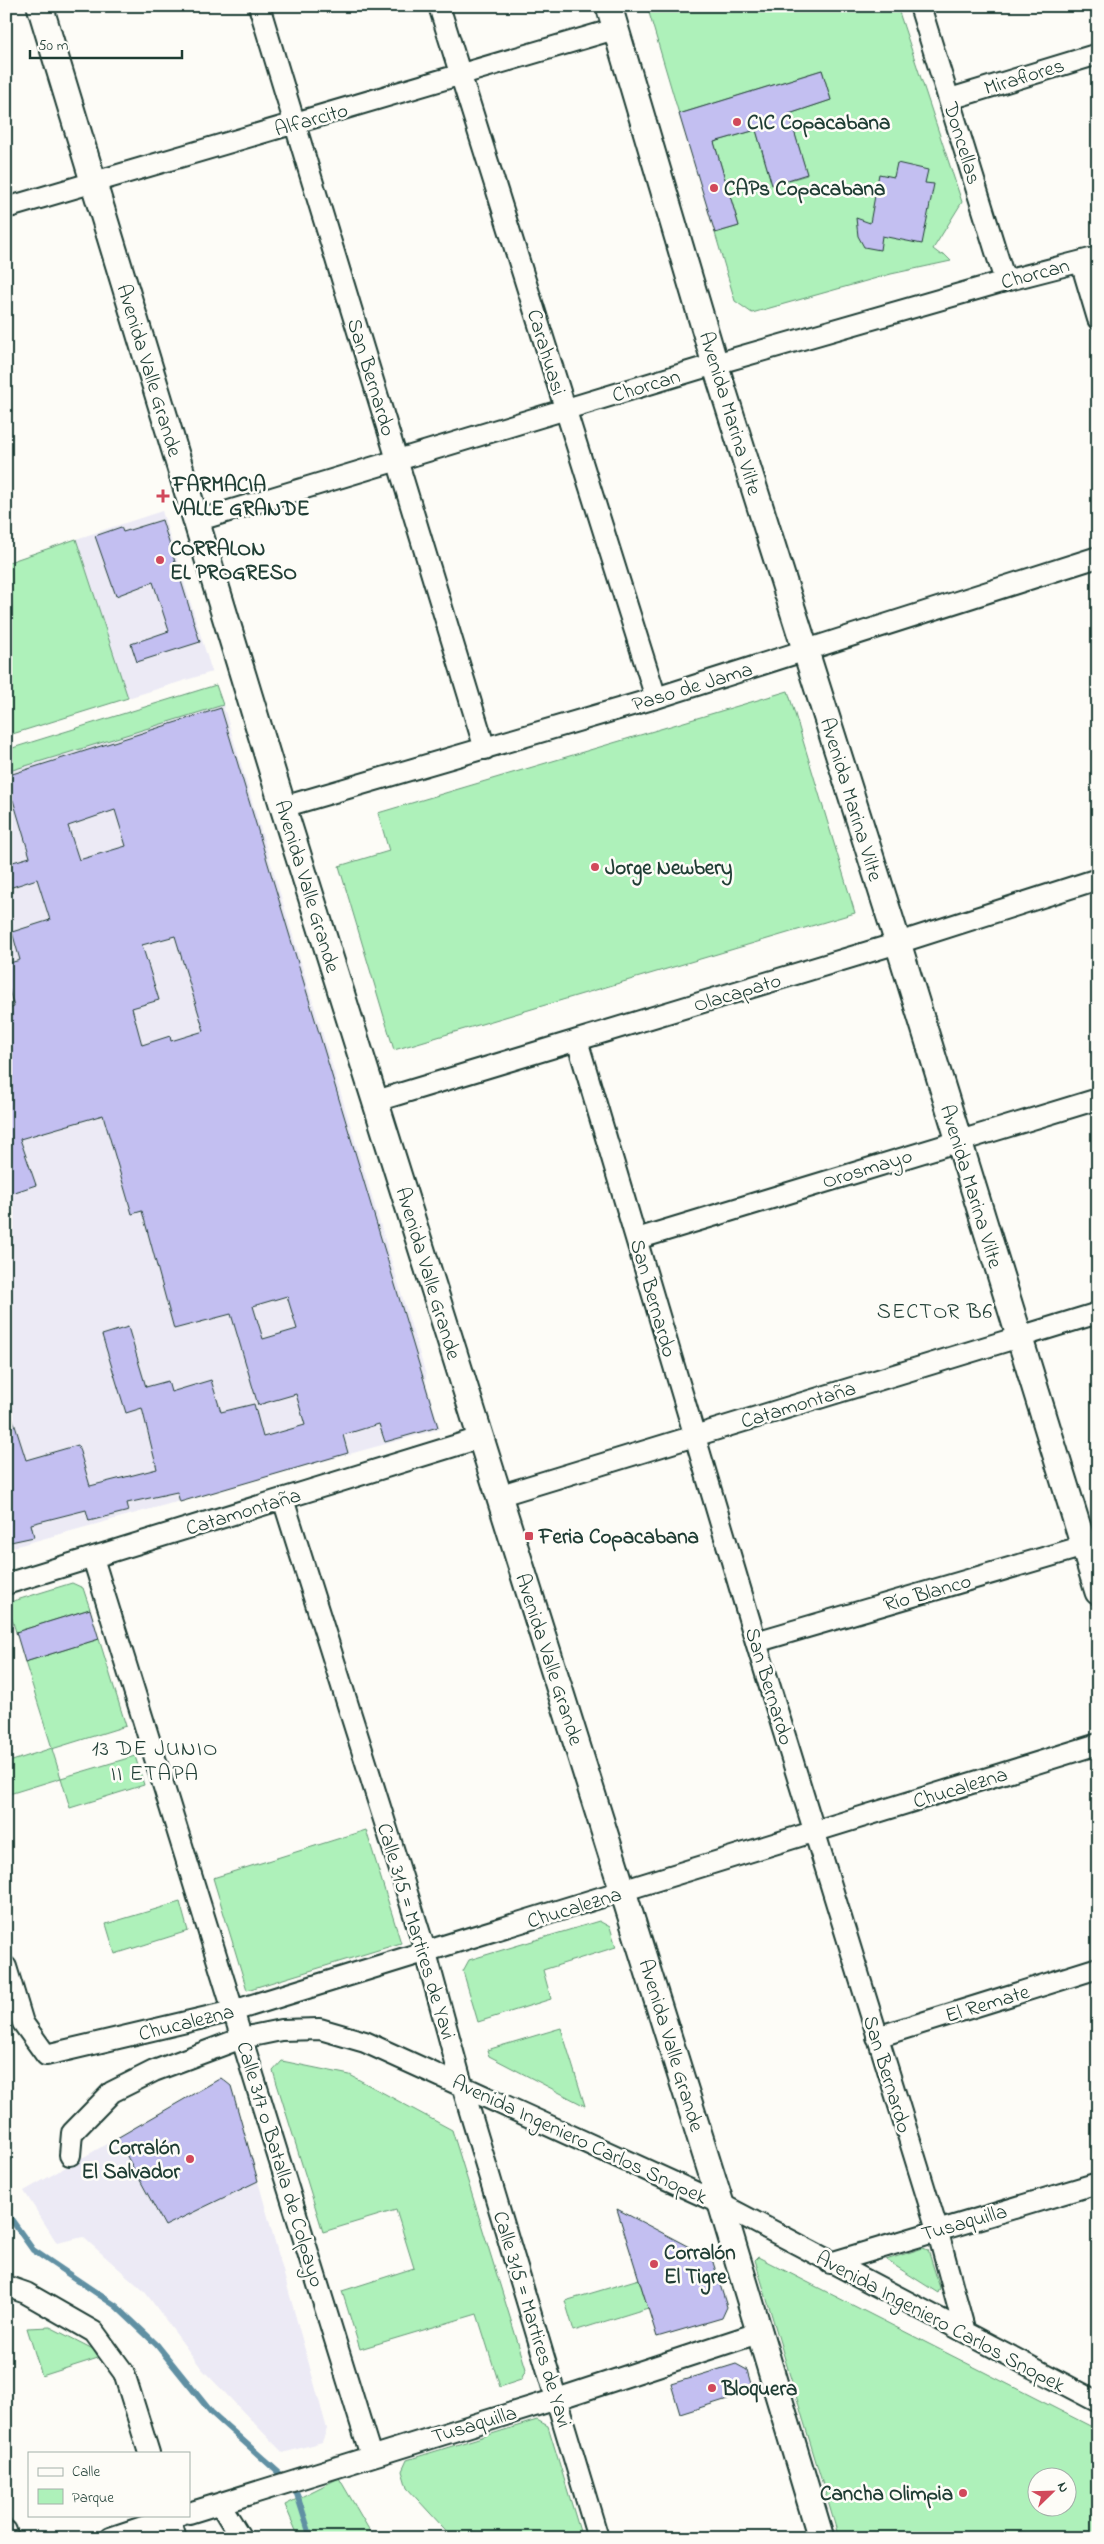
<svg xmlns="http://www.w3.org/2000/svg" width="1104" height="2544" font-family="'Indie Flower',sans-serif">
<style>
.built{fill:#eceaf5}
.green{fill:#aef1ba;stroke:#669777;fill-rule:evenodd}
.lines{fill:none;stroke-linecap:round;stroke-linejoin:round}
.stream{stroke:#6190a3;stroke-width:6}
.building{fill:#c3bff1;stroke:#1f3d34;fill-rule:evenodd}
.minor-casing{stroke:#1f3d34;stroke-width:24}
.tertiary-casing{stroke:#1f3d34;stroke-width:29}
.minor{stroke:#fdfcf7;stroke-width:20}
.tertiary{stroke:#fdfcf7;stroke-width:25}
.poi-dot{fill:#d1495b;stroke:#fdfcf7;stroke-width:2}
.labels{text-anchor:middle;stroke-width:5;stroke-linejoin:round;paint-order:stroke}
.street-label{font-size:21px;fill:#1f3d34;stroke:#fdfcf7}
.poi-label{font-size:21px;font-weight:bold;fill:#1f3d34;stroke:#fdfcf7;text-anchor:start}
.neighbourhood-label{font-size:22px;letter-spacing:1px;fill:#1f3d34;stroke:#fdfcf7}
</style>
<rect width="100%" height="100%" fill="#fdfcf7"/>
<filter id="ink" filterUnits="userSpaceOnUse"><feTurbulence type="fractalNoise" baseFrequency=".02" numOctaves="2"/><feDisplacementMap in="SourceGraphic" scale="10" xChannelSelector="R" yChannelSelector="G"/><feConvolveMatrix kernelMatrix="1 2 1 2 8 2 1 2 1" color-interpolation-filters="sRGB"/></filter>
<g filter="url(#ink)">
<path class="built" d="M162,511L212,672L128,698L76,539Z
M223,705L426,1375V1383L440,1429L6,1549V772Z
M117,2138L165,2226L258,2181L327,2429L322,2442L283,2453L202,2369L145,2292L83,2237L57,2243L24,2191Z"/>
<path class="green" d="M647,6H897L962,202L933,249L941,255L944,254L951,261L891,274L752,313L735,301L715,233L739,226L714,142L756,130L772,185L807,175L789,114L831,100L822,70L679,114Z
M76,539L128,698L6,736V563Z
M216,685L223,705L6,772V750Z
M788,691L855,913L394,1050L339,866L389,851L378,813Z
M72,1583L83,1588L90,1609L16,1632L7,1603Z
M99,1639L126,1726L52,1749L61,1778L135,1756L144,1785L70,1808L61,1778L6,1795V1763L52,1748L25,1662Z
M366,1830L401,1943L247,1990L213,1878Z
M180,1902L188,1931L115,1954L106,1924Z
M599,1921L610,1927L616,1947L543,1970L551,1999L478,2022L463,1971L469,1960Z
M561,2028L585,2106L489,2056L487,2050Z
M282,2061L350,2075L452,2130L526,2369L521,2380L500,2387L477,2314L360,2349L342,2291L414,2268L396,2210L323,2232L273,2071Z
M923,2248L928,2250L940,2288L938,2293L886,2260Z
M758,2257L1098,2430V2538H839L755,2260ZM1036,2476H1066V2506H1036Z
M639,2279L648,2308L574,2331L565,2301Z
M50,2327L93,2349L98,2358L42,2376L27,2328Z
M537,2420L548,2426L582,2538H453L407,2488L402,2471L407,2460Z
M339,2478L374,2538H299L285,2505Z"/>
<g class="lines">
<path class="stream" d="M6,2212L33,2250L116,2306L157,2345L211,2412L279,2473L297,2494L311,2538"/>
</g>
<path class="building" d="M822,70L831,100L789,114L807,174L772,185L756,130L714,142L739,226L715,233L679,114Z
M897,163L928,170L925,183L934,184L922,244L882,236L880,250L864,247L858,236L856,218L870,223L879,174L894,177Z
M162,520L200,642L137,662L131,644L169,631L153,582L116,596L95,536L121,527L123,532Z
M221,708L438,1427L385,1442L379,1424L343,1435L348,1453L180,1502L177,1492L127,1503L129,1511L89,1521L86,1510L31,1524L34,1537L6,1543V1410H10L26,1460L78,1445L90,1486L157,1469L142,1408L126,1413L102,1335L128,1327L146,1387L168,1381L171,1392L211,1380L221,1412L254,1404L263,1437L305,1425L296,1394L258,1405L231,1314L174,1329L142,1211L132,1214L103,1115L20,1139L36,1185L6,1195V1010L14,1007L6,980V964L20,960L12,932L50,920L37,879L6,889V864L30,857L13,800L6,803V776ZM115,810L126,846L79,860L68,826ZM175,936L204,1031L171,1041L170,1036L142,1045L132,1008L159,1000L142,945ZM287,1296L297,1329L263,1339L253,1306Z
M90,1609L99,1639L25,1662L16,1632Z
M221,2078L231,2086L258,2181L165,2226L117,2138Z
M617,2209L712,2259L727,2307L722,2318L657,2337Z
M736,2364L747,2370L753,2391L680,2414L671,2384Z"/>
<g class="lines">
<defs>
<path id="minor" d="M259,6L485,749
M439,6L656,698
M920,6L1005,281
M950,99L1098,54
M6,208L615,29
M1081,262L1098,319
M196,521L715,364L1005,281L1098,257
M283,807L656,698L1098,557
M577,1040L756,1642L937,2229L965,2332
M376,1101L898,943L1098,879
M637,1239L1098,1099
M498,1496L1098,1313
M283,1499L426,1953L462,2085L598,2538
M93,1558L371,2456
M6,1584L480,1438
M756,1642L1098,1542
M6,1967L23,2023L46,2055L233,2011L1098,1744
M877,2037L1098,1968
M70,2155L72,2133L112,2092L154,2071L242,2038L281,2030L320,2029L365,2042L721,2204L1098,2402
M830,2263L1098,2183
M6,2286L26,2293L94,2332L124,2373L149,2453
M220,2504L241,2538
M189,2513L557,2399L758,2333
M169,2515L176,2538
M6,2531L8,2538
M110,2538L179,2515"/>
<path id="tertiary" d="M40,6L283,807L721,2204L821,2538
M609,6L715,364L898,943L1098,1592"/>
</defs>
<use href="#minor" class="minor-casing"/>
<use href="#tertiary" class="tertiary-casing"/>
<use href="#minor" class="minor"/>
<use href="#tertiary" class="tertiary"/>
</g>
</g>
<g class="poi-dot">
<circle cx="737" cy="122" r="5"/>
<circle cx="714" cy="188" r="5"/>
<path d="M160.5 488.5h5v5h5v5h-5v5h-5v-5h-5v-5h5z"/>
<circle cx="160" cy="560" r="5"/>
<circle cx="595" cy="867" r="5"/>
<rect x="524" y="1531" width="10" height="10" rx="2.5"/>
<circle cx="190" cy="2159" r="5"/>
<circle cx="654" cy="2264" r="5"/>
<circle cx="712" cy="2388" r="5"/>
<circle cx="963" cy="2493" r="5"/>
</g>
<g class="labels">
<g class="street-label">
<text transform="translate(1024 76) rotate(-17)" y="7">Miraflores</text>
<text transform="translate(311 119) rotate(-16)" y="7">Alfarcito</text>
<text transform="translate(963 143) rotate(73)" y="7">Doncellas</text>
<text transform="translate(1035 273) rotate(-15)" y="7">Chorcan</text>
<text transform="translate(547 352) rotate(73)" y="7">Carahuasi</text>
<text transform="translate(150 370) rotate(73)" y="7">Avenida Valle Grande</text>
<text transform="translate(372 377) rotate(73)" y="7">San Bernardo</text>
<text transform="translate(646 385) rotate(-17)" y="7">Chorcan</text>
<text transform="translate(731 413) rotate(73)" y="7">Avenida Marina Vilte</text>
<text transform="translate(692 686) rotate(-17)" y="7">Paso de Jama</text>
<text transform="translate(852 799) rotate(73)" y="7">Avenida Marina Vilte</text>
<text transform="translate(308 886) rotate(73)" y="7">Avenida Valle Grande</text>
<text transform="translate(737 992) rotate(-17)" y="7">Olacapato</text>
<text transform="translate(867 1168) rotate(-17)" y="7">Orosmayo</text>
<text transform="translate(972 1186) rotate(73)" y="7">Avenida Marina Vilte</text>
<text transform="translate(429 1273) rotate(73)" y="7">Avenida Valle Grande</text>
<text transform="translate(654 1298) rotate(74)" y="7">San Bernardo</text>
<text transform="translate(798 1404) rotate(-17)" y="7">Catamontaña</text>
<text transform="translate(243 1511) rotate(-17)" y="7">Catamontaña</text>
<text transform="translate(927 1592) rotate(-16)" y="7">Río Blanco</text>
<text transform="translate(550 1659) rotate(72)" y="7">Avenida Valle Grande</text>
<text transform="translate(770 1686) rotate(73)" y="7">San Bernardo</text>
<text transform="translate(960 1787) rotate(-17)" y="7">Chucalezna</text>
<text transform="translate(574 1907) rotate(-17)" y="7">Chucalezna</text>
<text transform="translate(417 1931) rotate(73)" y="7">Calle 315 = Martires de Yavi</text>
<text transform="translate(987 2003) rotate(-17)" y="7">El Remate</text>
<text transform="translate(186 2022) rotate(-14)" y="7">Chucalezna</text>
<text transform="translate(672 2045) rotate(73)" y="7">Avenida Valle Grande</text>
<text transform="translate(888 2074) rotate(73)" y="7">San Bernardo</text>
<text transform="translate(580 2139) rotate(25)" y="7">Avenida Ingeniero Carlos Snopek</text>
<text transform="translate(281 2164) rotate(73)" y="7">Calle 317 o Batalla de Colpayo</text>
<text transform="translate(964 2222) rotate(-16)" y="7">Tusaquilla</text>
<text transform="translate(533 2319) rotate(73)" y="7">Calle 315 = Martires de Yavi</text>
<text transform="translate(941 2321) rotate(28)" y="7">Avenida Ingeniero Carlos Snopek</text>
<text transform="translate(474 2424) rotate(-17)" y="7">Tusaquilla</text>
</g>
<g class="poi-label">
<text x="747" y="129">CIC Copacabana</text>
<text x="724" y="195">CAPs Copacabana</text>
<text x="173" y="491">FARMACIA<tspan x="173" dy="24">VALLE GRANDE</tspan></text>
<text x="170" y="555">CORRALON<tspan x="170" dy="24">EL PROGRESO</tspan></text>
<text x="605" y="874">Jorge Newbery</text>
<text x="539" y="1543">Feria Copacabana</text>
<text x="180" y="2154" text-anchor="end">Corralón<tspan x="180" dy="24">El Salvador</tspan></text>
<text x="664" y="2259">Corralón<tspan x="664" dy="24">El Tigre</tspan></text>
<text x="722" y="2395">Bloquera</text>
<text x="953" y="2500" text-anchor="end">Cancha Olimpia</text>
</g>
<g class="neighbourhood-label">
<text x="935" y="1318">SECTOR B6</text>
<text x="155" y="1755">13 DE JUNIO<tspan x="155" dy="25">II ETAPA</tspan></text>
</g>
</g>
<rect width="1104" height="2544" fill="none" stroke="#fdfcf7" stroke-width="25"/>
<rect x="12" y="12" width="1079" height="2519" fill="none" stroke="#1f3d34" stroke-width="2" filter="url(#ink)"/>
<rect x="28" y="2452" width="162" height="65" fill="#fdfcf7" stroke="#a4b0a9"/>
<rect x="38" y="2468" width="25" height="8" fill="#fdfcf7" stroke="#a4b0a9"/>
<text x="72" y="2476" font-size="15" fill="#1f3d34">Calle</text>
<rect x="38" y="2489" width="25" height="15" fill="#aef1ba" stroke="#a4b0a9"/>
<text x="72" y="2502" font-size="15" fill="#1f3d34">Parque</text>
<g transform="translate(1052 2492) rotate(67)"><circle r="24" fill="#fdfcf7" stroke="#a4b0a9"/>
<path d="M0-4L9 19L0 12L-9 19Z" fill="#d1495b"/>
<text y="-8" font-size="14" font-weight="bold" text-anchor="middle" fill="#1f3d34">N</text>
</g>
<path d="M30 50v8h152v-8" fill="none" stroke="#1f3d34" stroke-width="2.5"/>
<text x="38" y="50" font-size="15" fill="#1f3d34" stroke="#fdfcf7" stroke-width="4" paint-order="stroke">50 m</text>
</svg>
